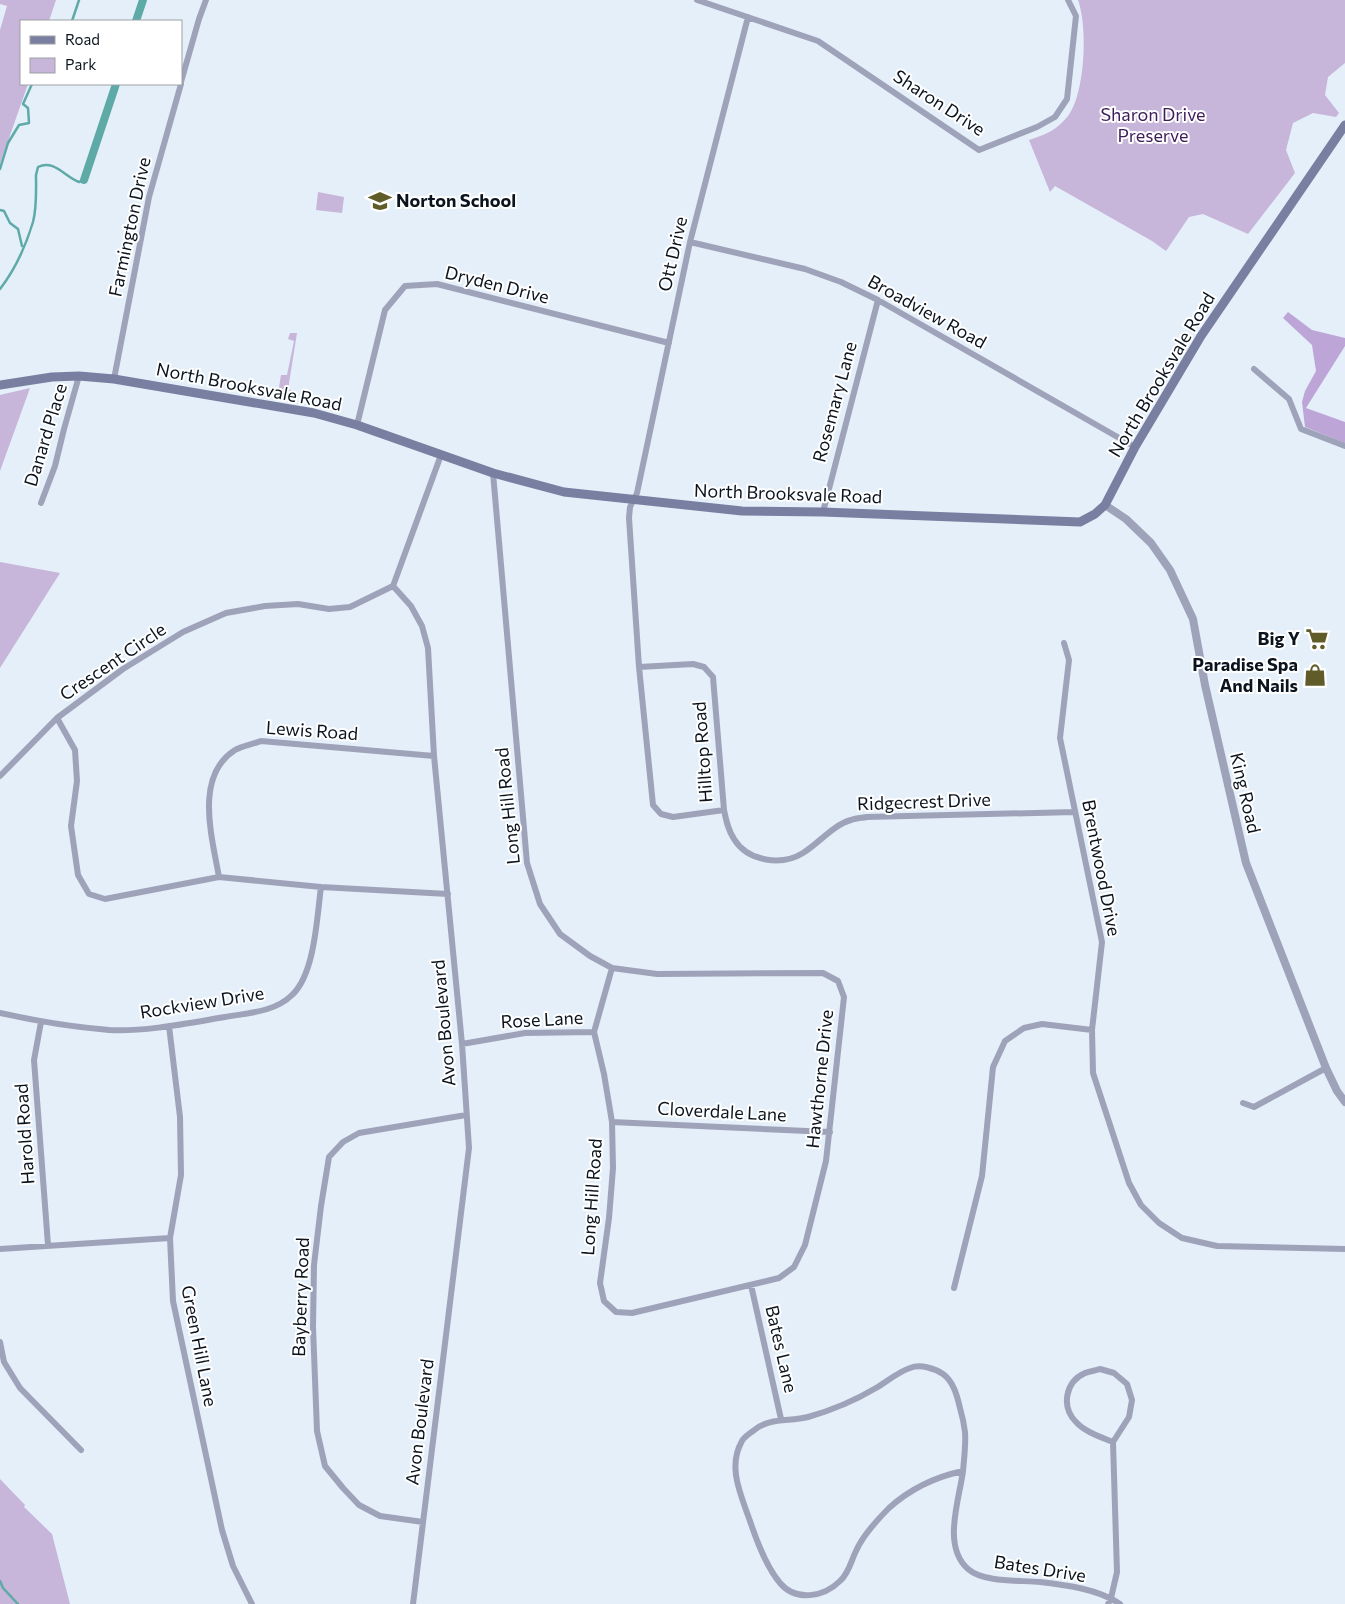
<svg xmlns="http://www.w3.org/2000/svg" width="1345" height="1604" font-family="Commissioner,sans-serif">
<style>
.green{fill:#c7b5da}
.forest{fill:#bea5d8}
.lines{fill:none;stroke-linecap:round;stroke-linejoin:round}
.stream{stroke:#5eaaa6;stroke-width:2.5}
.canal{stroke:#5eaaa6;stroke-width:8}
.minor{stroke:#9fa3ba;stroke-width:6}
.tertiary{stroke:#9fa3ba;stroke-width:8}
.secondary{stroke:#797fa0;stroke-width:9}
.labels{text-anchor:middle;stroke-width:4;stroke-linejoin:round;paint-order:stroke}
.street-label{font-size:18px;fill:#0b141e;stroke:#fff}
.park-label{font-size:18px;fill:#3d1c58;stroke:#fff}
.poi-label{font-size:18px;font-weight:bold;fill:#0b141e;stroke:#fff;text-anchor:end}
</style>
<rect width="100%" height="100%" fill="#e4effa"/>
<path class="green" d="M0,0H56L49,21H21V84H28L0,164V30L7,6L0,4Z
M1078,0H1345V63L1328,77L1325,95L1339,113L1336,117L1313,113L1293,123L1286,150L1295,173L1248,234L1203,214L1189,217L1166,251L1152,241L1055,186L1050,192L1029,140C1045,135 1057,130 1068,116C1085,94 1088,27 1078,0Z
M318,192L344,197L342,213L316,210Z
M290,333H297L289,383V390L295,391V396L278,394L281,375H287L294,341L288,339Z
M30,388L0,471V395Z
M0,562L60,573L0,668Z
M0,1479L25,1505L24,1507L52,1534L70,1604H0Z"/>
<path class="forest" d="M1288,312L1312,330L1345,338V346L1306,408L1345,422V443L1305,427L1302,402L1305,391L1316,371L1312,345L1283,318Z"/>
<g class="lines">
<path class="stream" d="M72,21L79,0
M0,169L8,143L19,125L29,123L28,108L23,104L32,84
M0,210L4,211L10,223L18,229L22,246
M0,289C14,271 26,245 33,222C37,207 36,190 36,175L38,167C54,159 65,177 79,182L84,180
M0,1581L3,1588L18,1604"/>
<path class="canal" d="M136,21L143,0
M84,180L116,84"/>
<path class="minor" d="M697,0L818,41L979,150L1037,127L1055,117L1067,99L1076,16L1068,0
M181,82L199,19L206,0
M690,242L805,269L841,282L878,300L1135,447
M1254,369L1289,399L1301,429L1345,446
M114,379L149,197L181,84
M357,425L385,310L405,286L437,284L669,343
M493,473L527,863L540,904L560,934L590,956L612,968L657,974L823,973L838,981L844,997L826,1161L805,1245L794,1267L779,1278L632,1313L616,1312L604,1301L600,1283L609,1218L613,1168L612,1122L604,1074L594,1032L612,968
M41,503L55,466L64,429L79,376
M823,512L878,300
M1064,643L1069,660L1060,738L1102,942L1092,1030L1093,1073L1129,1183L1141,1205L1159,1223L1182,1238L1217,1246L1345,1249
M639,667L693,664L704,667L713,677L724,810C726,820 728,830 734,839C748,862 782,866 803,853C819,843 833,825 851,820C856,818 862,818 867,817L1075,812
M57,718L75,750L77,781L71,826L78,875L89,894L105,899L219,877L321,887L448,894
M0,776L57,718L123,669L183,632L226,613L265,606L298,604L329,609L350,607L393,586
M724,810L673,817L661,814L653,805L639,667L629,518L630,507L637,493L690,242L748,17
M219,877C212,837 194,776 235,750C242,746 253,744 261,741L434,756
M0,1013C36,1021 72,1027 109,1030C145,1032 189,1023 225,1017C248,1013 275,1012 292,995C315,974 317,916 321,887
M41,1022L34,1060L48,1245
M169,1026L180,1117L181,1175L170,1238L173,1301L222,1530L233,1566L252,1604
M462,1044L525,1033L594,1032
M1243,1103L1254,1107L1326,1068
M612,1122L830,1132
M0,1249L170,1238
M751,1285L781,1419
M954,1288L982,1176L993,1067L1005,1041L1024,1028L1042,1024L1092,1030
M0,1342L4,1362L20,1388L81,1450
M1100,1369L1114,1373L1127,1384L1132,1400L1129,1417L1113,1442C1101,1437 1085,1432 1076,1422C1061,1407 1065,1382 1085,1373C1089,1371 1095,1371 1100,1369Z
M963,1471C935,1477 910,1489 889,1508C877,1520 863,1535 856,1551C851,1561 849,1573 840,1581C824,1597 796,1602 780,1583C767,1568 756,1539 750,1521C741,1495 727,1467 742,1441C744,1437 749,1434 753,1431C769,1417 789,1422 808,1417C833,1410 854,1401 876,1388C886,1382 898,1372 910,1368C920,1364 934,1368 943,1374C953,1381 957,1395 960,1408C962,1415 964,1424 965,1432C966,1444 964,1459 963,1471C959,1501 942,1546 968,1569C984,1583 1020,1580 1040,1582C1066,1585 1098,1589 1120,1604
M423,1522L380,1516L359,1505L343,1488L325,1466L317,1431L313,1327L314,1265L321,1206L329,1157L343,1142L359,1133L466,1115
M413,1604L469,1148L462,1044L434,756L428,648L422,626L411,606L393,586L441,455
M1108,1604L1111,1598L1117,1572L1113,1442"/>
<path class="tertiary" d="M1105,505L1126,519L1151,543L1170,570L1193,619L1205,685L1246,863L1326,1068L1337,1091L1345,1102"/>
<path class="secondary" d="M0,385L52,377L79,376L114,379L314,413L357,425L493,473L564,492L742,511L823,512L1080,522L1095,514L1105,505L1135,447L1201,336L1345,125"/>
</g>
<defs>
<symbol id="school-bare" viewBox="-9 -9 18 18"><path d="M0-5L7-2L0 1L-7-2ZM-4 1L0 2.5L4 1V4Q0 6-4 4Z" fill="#605c29" stroke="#fff" stroke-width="2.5" paint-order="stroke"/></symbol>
<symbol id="supermarket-bare" viewBox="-9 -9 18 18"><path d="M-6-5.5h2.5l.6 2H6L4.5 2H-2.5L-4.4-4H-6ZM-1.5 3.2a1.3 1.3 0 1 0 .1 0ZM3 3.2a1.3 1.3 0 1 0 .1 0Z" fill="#605c29" stroke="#fff" stroke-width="2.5" paint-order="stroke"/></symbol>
<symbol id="shop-bare" viewBox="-9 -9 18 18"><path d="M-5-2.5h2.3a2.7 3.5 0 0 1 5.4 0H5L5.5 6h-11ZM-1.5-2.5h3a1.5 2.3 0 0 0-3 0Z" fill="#605c29" stroke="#fff" stroke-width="2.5" paint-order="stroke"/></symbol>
</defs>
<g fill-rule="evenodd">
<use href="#school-bare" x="364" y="185" width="32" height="32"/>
<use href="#supermarket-bare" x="1301" y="623" width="32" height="32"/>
<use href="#shop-bare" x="1299" y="659" width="32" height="32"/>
</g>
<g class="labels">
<g class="street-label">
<text transform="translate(939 103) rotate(33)" y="6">Sharon Drive</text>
<text transform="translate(130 227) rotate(-78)" y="6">Farmington Drive</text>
<text transform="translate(673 254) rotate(-77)" y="6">Ott Drive</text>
<text transform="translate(497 285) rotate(14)" y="6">Dryden Drive</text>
<text transform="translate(927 312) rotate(29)" y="6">Broadview Road</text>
<text transform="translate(1162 375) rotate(-59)" y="6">North Brooksvale Road</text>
<text transform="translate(249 387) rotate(11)" y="6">North Brooksvale Road</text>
<text transform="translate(835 402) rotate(-75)" y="6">Rosemary Lane</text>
<text transform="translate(46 435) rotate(-73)" y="6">Danard Place</text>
<text transform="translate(788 494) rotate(2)" y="6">North Brooksvale Road</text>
<text transform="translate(113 662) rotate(-34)" y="6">Crescent Circle</text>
<text transform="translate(312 731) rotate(4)" y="6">Lewis Road</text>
<text transform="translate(703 752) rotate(-94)" y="6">Hilltop Road</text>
<text transform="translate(1245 793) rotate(77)" y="6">King Road</text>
<text transform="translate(924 802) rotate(-2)" y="6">Ridgecrest Drive</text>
<text transform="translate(508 806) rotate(-96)" y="6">Long Hill Road</text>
<text transform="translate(1101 868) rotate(79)" y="6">Brentwood Drive</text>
<text transform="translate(202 1003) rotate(-9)" y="6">Rockview Drive</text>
<text transform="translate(542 1020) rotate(-3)" y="6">Rose Lane</text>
<text transform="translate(444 1023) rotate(-95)" y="6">Avon Boulevard</text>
<text transform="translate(820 1079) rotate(-84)" y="6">Hawthorne Drive</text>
<text transform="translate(722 1112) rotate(3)" y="6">Cloverdale Lane</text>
<text transform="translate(25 1134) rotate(-94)" y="6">Harold Road</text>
<text transform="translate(592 1197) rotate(-86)" y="6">Long Hill Road</text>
<text transform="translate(301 1297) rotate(-88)" y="6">Bayberry Road</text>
<text transform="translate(199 1346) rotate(79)" y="6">Green Hill Lane</text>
<text transform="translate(781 1349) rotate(77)" y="6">Bates Lane</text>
<text transform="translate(420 1422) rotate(-83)" y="6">Avon Boulevard</text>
<text transform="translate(1040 1569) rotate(9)" y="6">Bates Drive</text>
</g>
<g class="park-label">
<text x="1153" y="121">Sharon Drive<tspan x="1153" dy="21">Preserve</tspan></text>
</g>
<g class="poi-label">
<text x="396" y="207" text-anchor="start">Norton School</text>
<text x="1300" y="645">Big Y</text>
<text x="1298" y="671">Paradise Spa<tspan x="1298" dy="21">And Nails</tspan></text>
</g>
</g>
<rect x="20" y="20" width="162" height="65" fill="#ffffff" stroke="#9da1a5"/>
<rect x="30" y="36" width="25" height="8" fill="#797fa0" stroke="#9da1a5"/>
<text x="65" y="45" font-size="15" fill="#0b141e">Road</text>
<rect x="30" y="58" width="25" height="15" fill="#c7b5da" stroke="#9da1a5"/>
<text x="65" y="70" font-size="15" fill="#0b141e">Park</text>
</svg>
